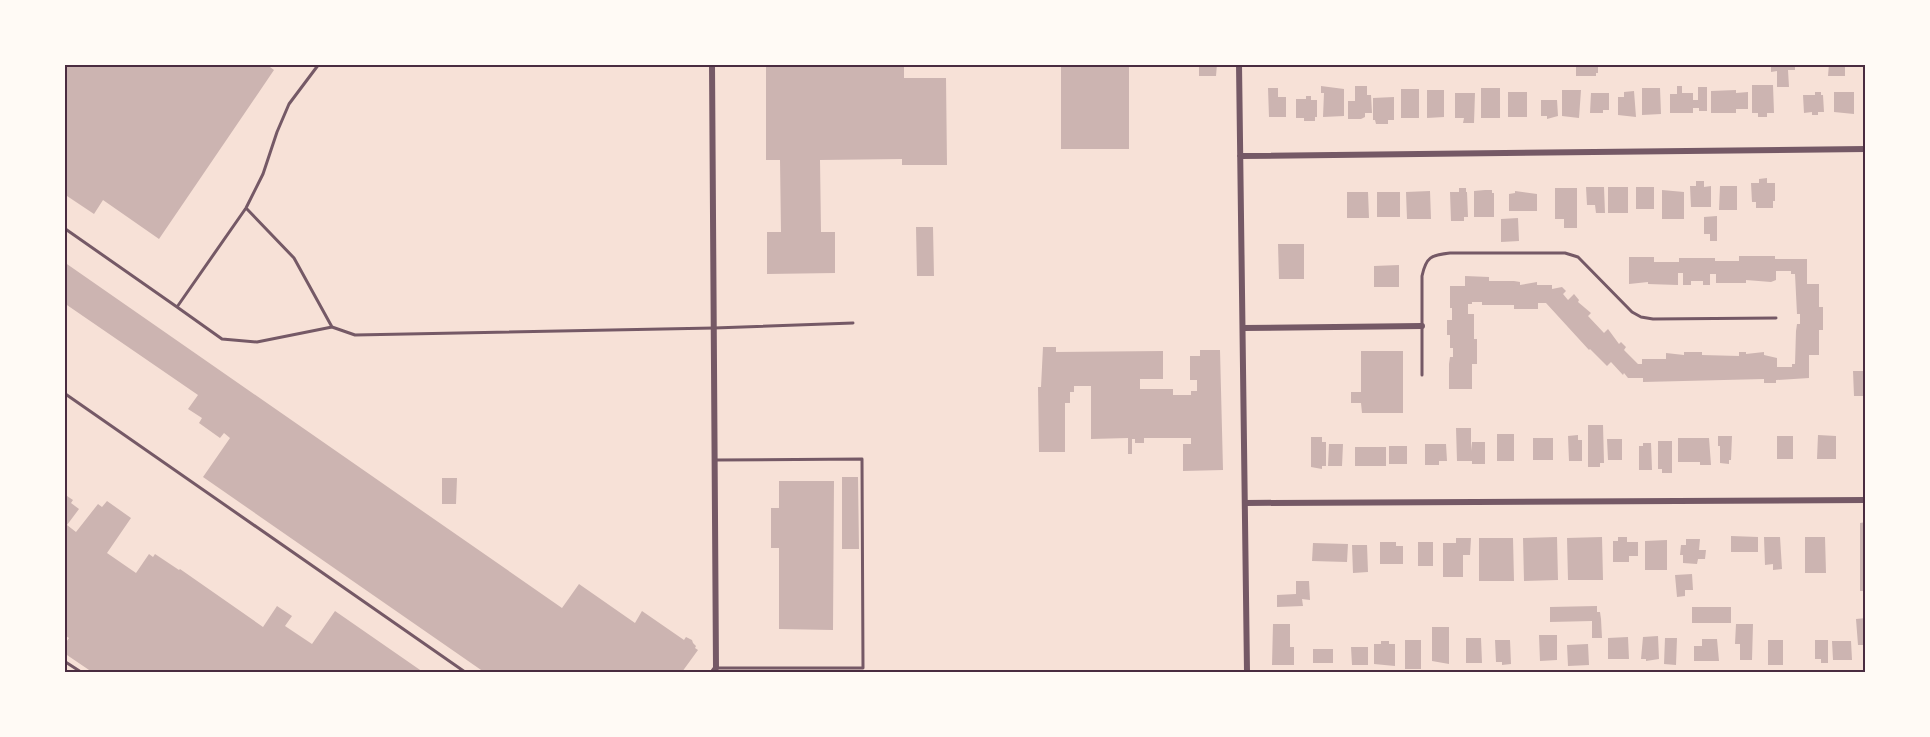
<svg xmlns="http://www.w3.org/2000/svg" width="1930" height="737" font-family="'Fira Sans',sans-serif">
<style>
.building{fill:#ccb4b1}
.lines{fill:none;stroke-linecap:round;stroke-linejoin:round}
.service{stroke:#755966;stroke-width:3}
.minor{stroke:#755966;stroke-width:6}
.neatline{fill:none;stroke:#4a2c40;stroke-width:2}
</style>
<rect width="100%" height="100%" fill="#f7e1d7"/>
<path class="building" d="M64,64H266L274,70L159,239L103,200L94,214L64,194Z
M766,64H904V78H946L947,165H902V159L820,160L821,232H835V273L767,274V232H781L780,160H766Z
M1061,64H1129V149H1061Z
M1174,64H1217L1216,76H1199V67H1174Z
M1576,64H1598V73H1596V76H1576Z
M1771,64H1795V70H1788L1789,87H1777V71L1771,72Z
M1829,64H1845V76H1828Z
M1752,85H1773L1774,113H1767V117H1758V113H1752Z
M1321,86L1344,89V116L1323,117L1324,93H1321Z
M1355,86H1367V95H1371L1372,113H1365V117L1361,119H1348V101H1355Z
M1677,86H1682V93H1693V100H1698V87H1707V111H1699V108H1693V113H1670V94H1677Z
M1268,88H1278V97H1286V117H1269Z
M1481,88H1500V118H1481Z
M1642,88H1660L1661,114L1642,115Z
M1401,89H1419V118H1401Z
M1427,90H1444V117L1427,118Z
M1562,90H1581L1579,118L1562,116Z
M1736,90V93L1748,92V109H1736V113H1711V91Z
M1634,91L1636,117L1618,115V97H1624V92Z
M1508,92H1527V117H1508Z
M1815,92H1821V95H1823L1824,112H1818V115H1812V112L1804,113L1803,95H1815Z
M1834,92H1854V114L1834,112Z
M1455,93H1475L1474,123H1463L1464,118H1455Z
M1591,93H1609V110H1603V113H1590Z
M1306,96H1311V100H1317V117H1315V121H1304V118H1296V99H1306Z
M1394,97V120H1388V124H1376L1375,120H1373V98Z
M1541,100H1557L1558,116L1547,119V116H1541Z
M1767,178V183H1775V201H1773V208H1756V202H1752L1751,183H1759V179Z
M1696,181H1704V187L1711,186V207H1691L1690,186H1696Z
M1720,186H1737V210H1719Z
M1586,187H1604L1605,213H1596L1595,205H1587Z
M1608,187H1628V213H1608Z
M1636,187H1654V209H1636Z
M1459,188H1466V192H1467L1468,217H1464V221H1451L1450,192H1459Z
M1555,188H1577V228H1564V219H1555Z
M1485,190H1492V193H1494V217H1474V191Z
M1662,190L1684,192V219H1662Z
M1430,191L1431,219H1407L1406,192Z
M1515,191L1537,194V211H1509V194L1515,193Z
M1347,192H1368L1369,218H1347Z
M1377,192H1400V217H1377Z
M1717,216V241H1710V234H1704V217Z
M1518,218L1519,241L1501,242V219Z
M916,227H933L934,276H917Z
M1278,244H1304V279H1279Z
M1739,256H1775V259H1807V284H1819V307H1823V330H1819V355H1809V378L1776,380V383H1764V379L1643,382V378H1628L1624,373L1623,375L1611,362L1607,366L1590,349L1589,350L1546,303H1538V309H1514V305H1482V302H1472V304H1468V314H1474V339H1477V364H1472V389H1449V364L1450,357H1453V348H1450V335H1447V320H1452V308H1450V286H1465V276L1489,277V281H1514L1520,282V285L1537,282V285H1552V289L1562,287L1566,291L1563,294L1568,300L1574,294L1579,300L1578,302L1591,313L1588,316L1604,333L1608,329L1619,344L1621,342L1626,347L1624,350L1638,364H1642V359H1666V353L1684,355V352H1702V355L1739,356V352H1746V354L1764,352V355L1777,358V367H1792V364H1795L1796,331L1797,324H1800V314H1797L1795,274H1791V271H1776V280L1771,282L1746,280V283H1716V274H1710V285H1703V281H1691V285H1683V273H1678V285L1648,284V282L1629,284V257H1654V262H1679V258H1715V261H1739Z
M64,262L562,608L579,584L635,623L642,611L684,640L686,637L692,640L693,643L696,646L695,648L698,650L682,672H484L203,477L230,438L224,433L220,438L199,423L202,418L188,409L198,395L64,303Z
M1399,265V287H1374V266Z
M1043,347H1056V352L1163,351V379H1140V389H1173V395H1191V391H1197V380H1190V356H1200V350H1220L1223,470L1183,471V444H1191V438H1144V443H1135V439H1132V454H1128V438L1091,439V386H1074V392H1070V403H1065V452H1039L1038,387H1041Z
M1361,351H1403V413H1362L1361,403H1351V392H1361Z
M1853,371H1866V396H1854Z
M1588,425H1603L1604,463H1600V467H1588Z
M1456,428H1471V451L1472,442H1485V464H1472V461H1457Z
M1497,434H1514V461H1497Z
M1578,435V440H1582V461H1569L1568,436Z
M1818,435L1836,436V459H1817Z
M1718,436H1732L1731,460H1729V464L1720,463V446H1718Z
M1777,436H1793V459H1777Z
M1311,437H1322V442H1326V466H1322V469L1311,467Z
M1533,438H1553V460H1533Z
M1678,438H1709L1711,465H1700V462H1678Z
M1607,439H1622V460H1608Z
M1658,441H1672V473H1662V469H1658Z
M1643,443H1651L1652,470H1639V446H1643Z
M1329,444H1343L1342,466H1328Z
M1425,444H1446L1447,461H1439V465H1425Z
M1389,446H1407V464H1389Z
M1355,447H1386V466H1355Z
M842,477H858L859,549H842Z
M442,478H457L456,504H442Z
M779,481H834L833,630L779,629V548H771V508H779Z
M64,494L73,500L71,503L79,509L67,525L76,532L98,504L102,507L107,501L131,518L107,553L136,573L149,554L153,557L155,554L179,570L180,569L263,627L277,606L292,616L285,626L312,644L335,611L423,672H92L64,653V645L69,638L64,635Z
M1866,522V591H1860V523Z
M1731,536L1758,537V552H1731Z
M1557,537L1558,580L1524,581L1523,538Z
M1602,537L1603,580H1568L1567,538Z
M1618,537H1627V542H1638V556H1629V562H1613V541H1618Z
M1764,537H1780L1782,569L1773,570V564L1765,565Z
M1805,537H1825L1826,573H1805Z
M1456,538H1471L1470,555H1463V577H1443V543H1456Z
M1479,538H1513L1514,581H1479Z
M1686,539H1700L1699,550H1706L1705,559H1698L1697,564L1683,563V555H1680L1681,545H1686Z
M1667,540V570H1645V541Z
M1380,542H1396V546H1403V564H1380Z
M1418,542H1433V566H1418Z
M1313,543L1348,544L1347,562L1312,561Z
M1352,545H1367L1368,572L1353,573Z
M1692,574L1693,590H1685V596L1677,597L1675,575Z
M1296,581H1309L1310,600L1302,599L1303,606L1277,607V595L1296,594Z
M1597,606V612H1600L1601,619L1602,638H1592V621L1550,622V607Z
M1692,607H1731V623H1692Z
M1866,618V645H1858L1856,619Z
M1273,624H1290V647H1294V665H1272Z
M1736,624H1753L1752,660H1740V644H1735Z
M1432,627H1449V664L1432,661Z
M1539,635H1557V660L1540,661Z
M1658,636L1659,659L1646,661V659H1641L1643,637Z
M1628,637L1629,659H1608V638Z
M1466,638H1481L1482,663H1466Z
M1665,638H1677L1676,665L1664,664Z
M1702,639H1717L1719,661H1694V646H1702Z
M1405,640H1421V669H1405Z
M1495,640H1510L1511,664L1502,665V662H1496Z
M1768,640H1783V665H1768Z
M1815,640H1828V663H1821V659H1815Z
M1381,641H1389V644H1395V666L1374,664V644H1381Z
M1832,641H1851L1852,660H1833Z
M1588,644L1589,665L1568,666L1567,645Z
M1351,647H1368V665H1352Z
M1313,649H1333V663H1313Z"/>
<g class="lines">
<path class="service" d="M246,208L294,258L332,327L355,335L714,328L853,323
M64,228L177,307L246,208L263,174L277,132L289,104L319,64
M177,307L222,339L257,342L332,327
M1422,375V276C1426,257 1431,255 1450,253H1565L1578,257L1632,312L1641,317L1653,319L1776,318
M64,393L465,672
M716,460L862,459L863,668H718
M64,661L81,672"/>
<path class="minor" d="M712,64L716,668L713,672
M1239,64L1247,672
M1240,156L1866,149
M1243,328L1422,326
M1245,503L1866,500"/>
</g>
<rect width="1930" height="737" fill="none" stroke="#fffaf5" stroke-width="132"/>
<rect x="66" y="66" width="1798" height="605" class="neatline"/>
</svg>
